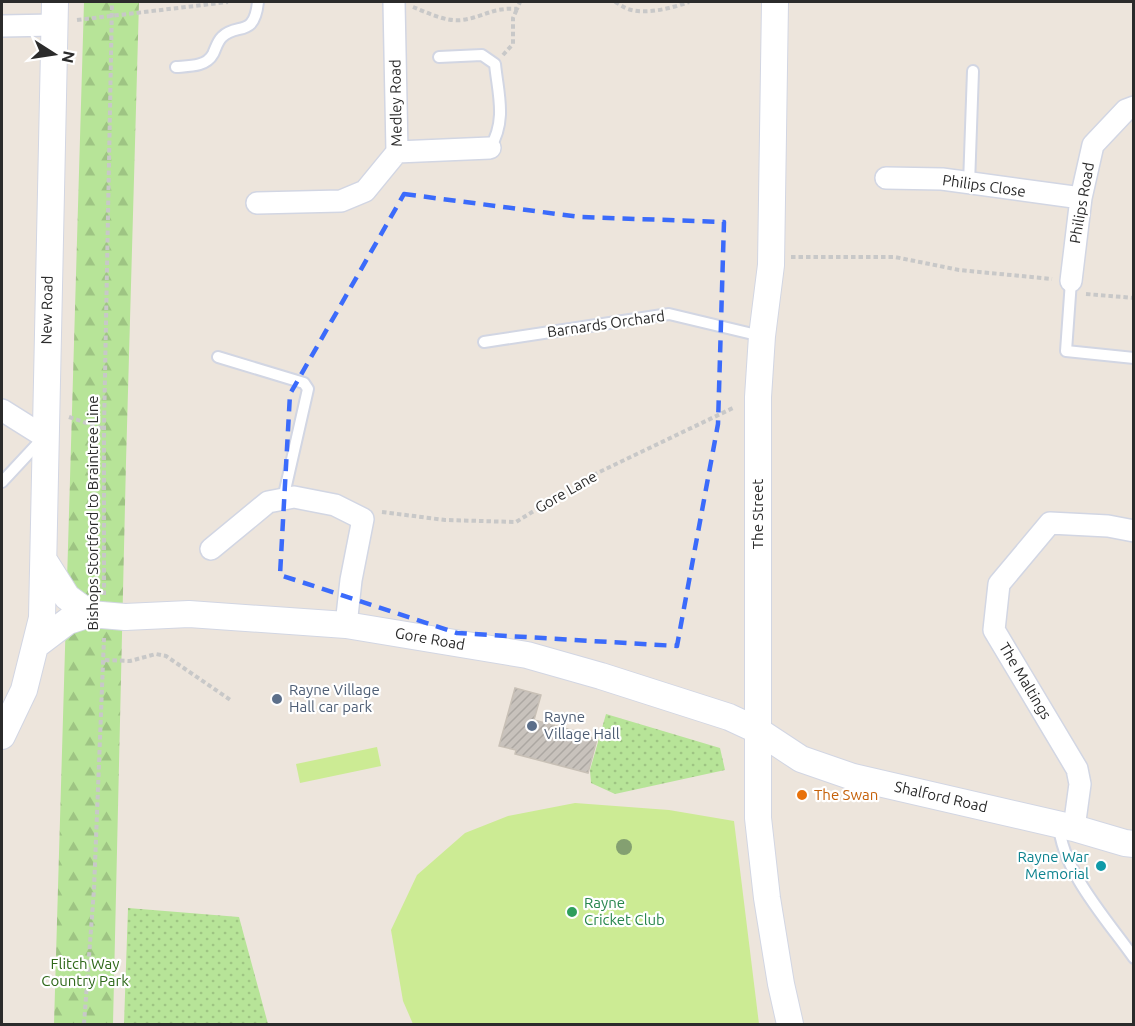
<svg xmlns="http://www.w3.org/2000/svg" width="1135" height="1026" font-family="Ubuntu,sans-serif">
<style>
.forest{fill:url(#forest-firs)}
.park{fill:url(#park-dots)}
.pitch{fill:#cceb94}
.building{fill:url(#building-hatch);stroke:#c8c0b6;stroke-width:1.5}
.lines{fill:none;stroke-linecap:round;stroke-linejoin:round}
.service-casing{stroke:#d2d6e3;stroke-width:14}
.minor-casing{stroke:#d2d6e3;stroke-width:24}
.tertiary-casing{stroke:#d2d6e3;stroke-width:28}
.path{stroke:#c8c8c8;stroke-width:4;stroke-dasharray:4.5 3;stroke-linecap:butt}
.service{stroke:#fff;stroke-width:10}
.minor{stroke:#fff;stroke-width:21}
.tertiary{stroke:#fff;stroke-width:26}
.tertiary-bridge-casing{stroke:#d2d6e3;stroke-width:28;stroke-linecap:butt}
.tertiary-bridge{stroke:#fff;stroke-width:26}
.tree{fill:#84a071}
.marked{fill:none;stroke:#3b6bfb;stroke-width:4.5;stroke-dasharray:12 8;stroke-linejoin:round}
.service-dot{fill:#5c6f8a;stroke:#fff;stroke-width:2}
.food-dot{fill:#e8710a;stroke:#fff;stroke-width:2}
.culture-dot{fill:#0f9aa8;stroke:#fff;stroke-width:2}
.leisure-dot{fill:#2e9e5b;stroke:#fff;stroke-width:2}
.labels{text-anchor:middle;stroke-width:4.5;stroke-linejoin:round;paint-order:stroke}
.street-label{font-size:15px;fill:#2b2b2b;stroke:#fff}
.service-label{font-size:15px;fill:#4e5e75;stroke:#fff;text-anchor:start}
.food-label{font-size:15px;fill:#c56008;stroke:#fff;text-anchor:start}
.culture-label{font-size:15px;fill:#0d838f;stroke:#fff;text-anchor:end}
.leisure-label{font-size:15px;fill:#27864d;stroke:#fff;text-anchor:start}
.park-label{font-size:15px;fill:#2f681a;stroke:#fff}
</style>
<defs>
<pattern id="forest-firs" width="22" height="20" patternUnits="userSpaceOnUse" patternTransform="scale(1.5)"><rect width="22" height="20" fill="#b7e498"/><path d="M5 1l3.5 6h-7zM16 11l3.5 6h-7z" fill="#9ec483"/></pattern>
<pattern id="park-dots" width="8" height="8" patternUnits="userSpaceOnUse" patternTransform="scale(1.5)"><rect width="8" height="8" fill="#b7e498"/><path d="M2 2h.1M6 6h.1" fill="none" stroke="#9ec483" stroke-width="1.8" stroke-linecap="round"/></pattern>
<pattern id="building-hatch" width="6" height="6" patternUnits="userSpaceOnUse" patternTransform="scale(1.5)"><rect width="6" height="6" fill="#c8c2bc"/><path d="M-1 1l2-2M0 6l6-6M5 7l2-2" fill="none" stroke="#aca7a2"/></pattern>
</defs>
<rect width="100%" height="100%" fill="#ede5dc"/>
<path class="forest" d="M84,2H139L126,462L113,1024H54Z"/>
<path class="park" d="M606,714L720,748L725,770L615,794L591,783L590,770Z
M128,908L239,917L268,1024H124Z"/>
<path class="pitch" d="M377,747L381,766L300,783L296,764Z
M575,803L669,810L734,821L759,1024H413L403,1001L391,930L417,875L465,833L508,816Z"/>
<path class="building" d="M515,688L541,695L534,720L583,733L582,736L597,739L588,773L515,754L516,750L499,746Z"/>
<g class="lines">
<defs>
<path id="service" d="M439,57L482,55L495,64C498,94 507,120 490,148
M176,67C189,66 206,67 213,54C216,48 217,42 222,37C237,22 254,39 258,2
M969,184L973,71
M1071,281L1066,351L1134,358
M484,342L669,314L761,336
M218,357L304,383L308,389L283,499
M2,482L42,439
M1059,825C1062,871 1108,921 1134,958"/>
<path id="minor" d="M2,26L54,25
M397,152L490,148
M886,178L942,179L1081,198
M257,203L341,201L365,191L397,152L394,2
M1071,281L1081,198L1093,145L1126,110L1134,107
M2,410L45,437
M211,549L268,502L294,497L335,505L363,519L351,580L346,625
M1074,828L1080,784L1077,769L994,630L999,584L1050,523L1108,526L1134,531"/>
<path id="tertiary" d="M775,2L771,265L762,336L758,397V818L767,898L781,984L790,1024
M45,562L67,597L90,614
M125,617L189,614L346,625L527,655L601,676L729,717L757,730L801,759L853,777L1074,828L1125,843L1134,844
M35,646L68,621L90,614
M2,736L24,690L42,618L55,2"/>
</defs>
<use href="#service" class="service-casing"/>
<use href="#minor" class="minor-casing"/>
<use href="#tertiary" class="tertiary-casing"/>
<path class="path" d="M615,2C619,4 623,7 628,9C646,15 672,8 689,2
M413,7C428,13 446,22 462,20C484,17 493,7 517,9L520,2
M77,20L228,2
M503,55L513,44V18L517,9
M791,257H895L959,270L1052,279
M1086,294L1134,298
M69,417L104,429
M382,512L445,520L516,522L589,477L735,407
M104,595V429L112,2
M105,660L130,661L156,654L166,656L232,701
M84,1024L94,889L104,638"/>
<use href="#service" class="service"/>
<use href="#minor" class="minor"/>
<use href="#tertiary" class="tertiary"/>
<defs>
<path id="tertiary-bridge" d="M90,614L125,617"/>
</defs>
<use href="#tertiary-bridge" class="tertiary-bridge-casing"/>
<use href="#tertiary-bridge" class="tertiary-bridge"/>
</g>
<circle class="tree" cx="624" cy="847" r="8"/>
<path class="marked" d="M404,194L580,217L724,222L718,424L677,646L457,633L280,575L290,394Z"/>
<g class="service-dot">
<circle cx="277" cy="699" r="6"/>
<circle cx="532" cy="726" r="6"/>
</g>
<circle class="food-dot" cx="802" cy="795" r="6"/>
<circle class="culture-dot" cx="1101" cy="866" r="6"/>
<circle class="leisure-dot" cx="572" cy="912" r="6"/>
<g class="labels">
<g class="street-label">
<text transform="translate(396 103) rotate(-91)" y="5">Medley Road</text>
<text transform="translate(984 186) rotate(8)" y="5">Philips Close</text>
<text transform="translate(1082 203) rotate(-80)" y="5">Philips Road</text>
<text transform="translate(47 310) rotate(-89)" y="5">New Road</text>
<text transform="translate(606 324) rotate(-8)" y="5">Barnards Orchard</text>
<text transform="translate(566 492) rotate(-30)" y="5">Gore Lane</text>
<text transform="translate(93 513) rotate(-90)" y="5">Bishops Stortford to Braintree Line</text>
<text transform="translate(758 514) rotate(-90)" y="5">The Street</text>
<text transform="translate(430 639) rotate(10)" y="5">Gore Road</text>
<text transform="translate(1025 681) rotate(59)" y="5">The Maltings</text>
<text transform="translate(941 797) rotate(13)" y="5">Shalford Road</text>
</g>
<g class="service-label">
<text x="289" y="695">Rayne Village<tspan x="289" dy="17">Hall car park</tspan></text>
<text x="544" y="722">Rayne<tspan x="544" dy="17">Village Hall</tspan></text>
</g>
<g class="food-label">
<text x="814" y="800">The Swan</text>
</g>
<g class="culture-label">
<text x="1089" y="862">Rayne War<tspan x="1089" dy="17">Memorial</tspan></text>
</g>
<g class="leisure-label">
<text x="584" y="908">Rayne<tspan x="584" dy="17">Cricket Club</tspan></text>
</g>
<g class="park-label">
<text x="85" y="969">Flitch Way<tspan x="85" dy="17">Country Park</tspan></text>
</g>
</g>
<rect width="1135" height="1026" fill="none" stroke="#2b2b2b" stroke-width="6"/>
<g transform="translate(54 54) rotate(102)" stroke="#ffffff" stroke-width="4.5" paint-order="stroke">
<path d="M0-4.5L10 22L0 15L-10 22Z" fill="#2b2b2b"/>
<text y="-9" font-size="16" font-weight="bold" text-anchor="middle" fill="#2b2b2b">N</text>
</g>
</svg>
